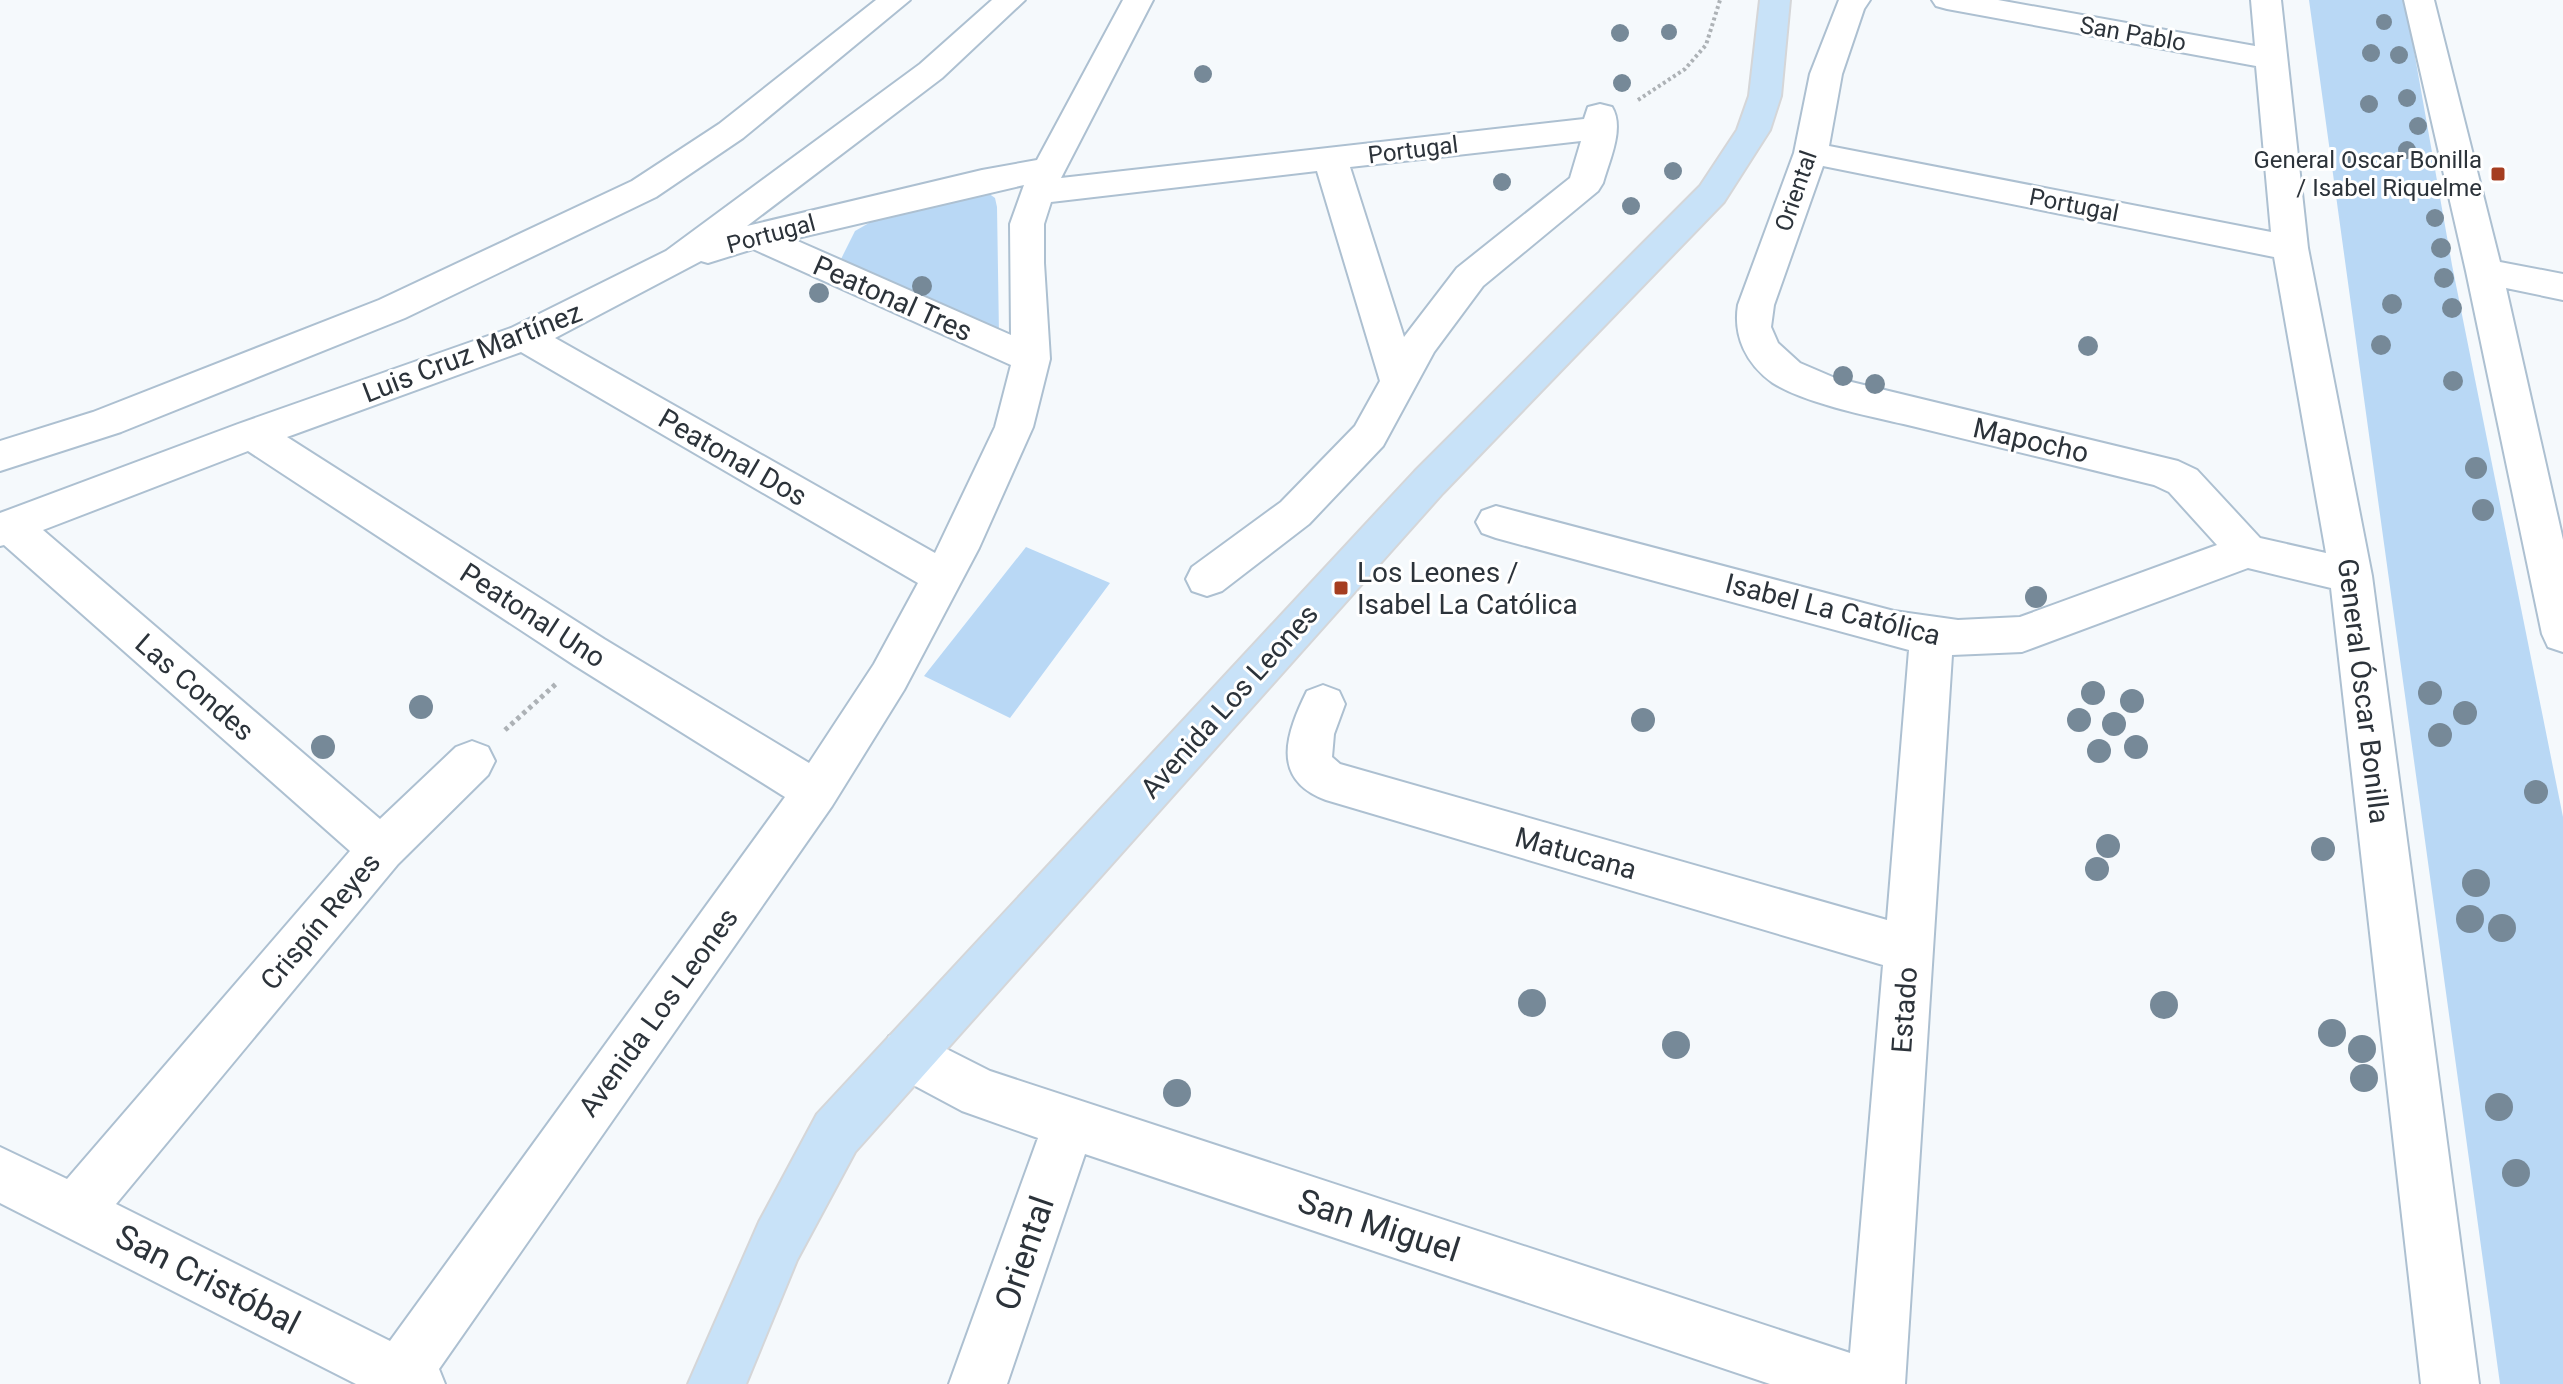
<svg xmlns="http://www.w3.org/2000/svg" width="2563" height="1384" font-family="Roboto,sans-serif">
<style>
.green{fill:#b9d8f5}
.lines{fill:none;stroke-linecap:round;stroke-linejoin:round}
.minor-casing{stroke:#adc0d1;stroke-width:4}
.major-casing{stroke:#d5d6d8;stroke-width:4}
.path-far1{stroke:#adb2b6;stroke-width:4;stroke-dasharray:3 3;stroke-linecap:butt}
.path{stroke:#adb2b6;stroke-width:5;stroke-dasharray:4 4;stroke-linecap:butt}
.minor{fill:#fff;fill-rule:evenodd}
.major{fill:#c8e2f8;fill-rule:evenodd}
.tree{fill:#768998}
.poi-dot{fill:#a53d20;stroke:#fff;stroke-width:3}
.labels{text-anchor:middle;stroke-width:6;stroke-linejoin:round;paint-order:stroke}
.far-street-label{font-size:24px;fill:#2c333a;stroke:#fff}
.far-poi-label{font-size:24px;fill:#2c333a;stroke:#fff;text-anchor:end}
.street-label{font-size:28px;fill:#2c333a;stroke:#fff}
.poi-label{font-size:28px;fill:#2c333a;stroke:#fff;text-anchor:start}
.near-street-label{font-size:34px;fill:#2c333a;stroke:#fff}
</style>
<rect width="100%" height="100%" fill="#f5f9fc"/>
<path class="green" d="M2309,0H2405L2452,265L2563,817V1384H2500Z
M984,190L995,198L997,207L999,335L838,265L855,231L883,215Z
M1026,547L1110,583L1010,718L924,676Z"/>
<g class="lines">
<defs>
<path id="minor" d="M876,0H910L743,138L656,197L405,318L121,432L0,471V441L93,412L379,300L632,181L719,124Z
M992,0H1025L942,78L747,226L982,170L1037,160L1123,0H1153L1061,178L1584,119L1588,107L1600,104L1612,107C1625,128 1609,161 1603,183L1598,191L1483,286L1434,352L1383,446L1309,524L1222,591L1207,596L1192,591L1186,579L1192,567L1281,502L1355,426L1380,381L1317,171L1051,202L1044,224V263L1050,359L1033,427L979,548L904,690L832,806L439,1369L445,1384H356L0,1203V1147L67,1179L350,851L4,545L0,546V513L238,424L511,328L666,251L920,64ZM1581,141L1570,178L1457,268L1404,337L1350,167ZM1024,185L1010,224L1011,335L793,239ZM753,249L1011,365L995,427L935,553L555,338L701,261L708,263ZM521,352L918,583L874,664L809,763L604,639L287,437ZM248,451L574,665L785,797L390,1341L116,1204L398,864L488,775L495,761L488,747L472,741L456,747L380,819L43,530Z
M1839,0H1870L1864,9L1842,74L1829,146L2271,232L2256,66L1947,9L1936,6L1932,0H1998L2255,46L2251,0H2281L2308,248L2372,576L2479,1384H2421L2331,588L2248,568L2022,652L1952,655L1905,1384H1770L1085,1154L1007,1384H949L1038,1138L962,1111L889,1072L881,1054L889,1036L907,1029L990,1071L1850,1353L1883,965L1326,800C1269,779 1287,732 1307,691L1323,685L1339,691L1345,704L1334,734L1332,757L1340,764L1887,920L1909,650L1496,538L1482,533L1476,522L1482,511L1496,506L1894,611L1958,620L2020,617L2217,545L2169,492L2154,485C2074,465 1993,446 1912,426C1874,417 1806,404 1773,383C1746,364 1733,336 1738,305L1794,153L1810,74ZM1823,166L2274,257L2326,553L2260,538L2197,470L2178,461L1835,378L1800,363L1778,343L1771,327L1774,305Z
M2404,0H2434L2500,262L2563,274V300L2506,288L2563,540V652L2548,647L2542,634L2466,271Z"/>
<path id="major" d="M1760,0H1790L1781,96L1770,130L1724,202L1443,493L855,1152L797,1260L746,1384H688L759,1222L817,1114L1415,471L1700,186L1737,130L1749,96Z"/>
</defs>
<use href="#minor" class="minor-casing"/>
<use href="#major" class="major-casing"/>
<path class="path-far1" d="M1638,100L1685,69L1706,45L1720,0"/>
<path class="path" d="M505,730L557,683"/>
<use href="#minor" class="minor"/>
<use href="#major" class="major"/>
</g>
<g class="tree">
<circle cx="2384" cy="22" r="8"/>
<circle cx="1620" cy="33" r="9"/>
<circle cx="1669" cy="32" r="8"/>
<circle cx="2371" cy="53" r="9"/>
<circle cx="2399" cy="55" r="9"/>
<circle cx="1203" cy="74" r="9"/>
<circle cx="1622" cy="83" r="9"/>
<circle cx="2407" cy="98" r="9"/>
<circle cx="2369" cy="104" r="9"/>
<circle cx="2418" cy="126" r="9"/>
<circle cx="2407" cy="150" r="9"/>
<circle cx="2349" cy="161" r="9"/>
<circle cx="1673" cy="171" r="9"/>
<circle cx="1502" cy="182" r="9"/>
<circle cx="1631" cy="206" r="9"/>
<circle cx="2435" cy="218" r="9"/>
<circle cx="2441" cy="248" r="10"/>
<circle cx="2444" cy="278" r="10"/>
<circle cx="922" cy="286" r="10"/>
<circle cx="819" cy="293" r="10"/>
<circle cx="2392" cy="304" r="10"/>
<circle cx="2452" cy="308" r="10"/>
<circle cx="2381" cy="345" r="10"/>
<circle cx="2088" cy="346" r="10"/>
<circle cx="1843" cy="376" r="10"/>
<circle cx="2453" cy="381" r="10"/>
<circle cx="1875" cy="384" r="10"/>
<circle cx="2476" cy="468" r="11"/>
<circle cx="2483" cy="510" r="11"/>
<circle cx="2036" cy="597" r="11"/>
<circle cx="2093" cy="693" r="12"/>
<circle cx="2430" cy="693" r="12"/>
<circle cx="2132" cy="701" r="12"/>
<circle cx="421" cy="707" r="12"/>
<circle cx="2465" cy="713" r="12"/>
<circle cx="1643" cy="720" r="12"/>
<circle cx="2079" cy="720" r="12"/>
<circle cx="2114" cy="724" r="12"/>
<circle cx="2440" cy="735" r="12"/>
<circle cx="323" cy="747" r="12"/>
<circle cx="2136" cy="747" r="12"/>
<circle cx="2099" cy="751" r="12"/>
<circle cx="2536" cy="792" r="12"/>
<circle cx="2108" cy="846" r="12"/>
<circle cx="2323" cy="849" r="12"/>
<circle cx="2097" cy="869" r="12"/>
<circle cx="2476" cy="883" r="14"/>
<circle cx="2470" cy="919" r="14"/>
<circle cx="2502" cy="928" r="14"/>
<circle cx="1532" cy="1003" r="14"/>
<circle cx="2164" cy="1005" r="14"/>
<circle cx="2332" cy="1033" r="14"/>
<circle cx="1676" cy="1045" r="14"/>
<circle cx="2362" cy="1049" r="14"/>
<circle cx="2364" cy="1078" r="14"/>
<circle cx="1177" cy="1093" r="14"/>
<circle cx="2499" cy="1107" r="14"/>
<circle cx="2516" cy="1173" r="14"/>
</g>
<g class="poi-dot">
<rect x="2490" y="166" width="16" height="16" rx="4"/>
<rect x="1333" y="580" width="16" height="16" rx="4"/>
</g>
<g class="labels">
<g class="far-street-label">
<text transform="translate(2133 34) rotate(10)" y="8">San Pablo</text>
<text transform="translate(1413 150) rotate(-7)" y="8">Portugal</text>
<text transform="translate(1796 191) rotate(-71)" y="8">Oriental</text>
<text transform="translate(2074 205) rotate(11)" y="8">Portugal</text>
<text transform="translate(771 234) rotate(-15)" y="8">Portugal</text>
</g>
<g class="far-poi-label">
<text x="2482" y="168">General Oscar Bonilla<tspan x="2482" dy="28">/ Isabel Riquelme</tspan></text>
</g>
<g class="street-label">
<text transform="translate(893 298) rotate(24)" y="10">Peatonal Tres</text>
<text transform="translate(472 352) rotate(-21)" y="10">Luis Cruz Martínez</text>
<text transform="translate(2031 440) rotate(13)" y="10">Mapocho</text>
<text transform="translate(733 457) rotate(30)" y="10">Peatonal Dos</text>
<text transform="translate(1833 609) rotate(14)" y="10">Isabel La Católica</text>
<text transform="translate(533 615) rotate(33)" y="10">Peatonal Uno</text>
<text transform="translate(195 687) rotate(41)" y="10">Las Condes</text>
<text transform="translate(2364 691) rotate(83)" y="10">General Óscar Bonilla</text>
<text transform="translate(1229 701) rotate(-48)" y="10">Avenida Los Leones</text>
<text transform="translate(1576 853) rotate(16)" y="10">Matucana</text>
<text transform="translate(320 921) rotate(-50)" y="10">Crispín Reyes</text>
<text transform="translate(1904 1010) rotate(-86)" y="10">Estado</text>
<text transform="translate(658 1012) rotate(-54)" y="10">Avenida Los Leones</text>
</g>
<g class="poi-label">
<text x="1357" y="582">Los Leones /<tspan x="1357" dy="32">Isabel La Católica</tspan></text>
</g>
<g class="near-street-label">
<text transform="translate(1379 1225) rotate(18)" y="12">San Miguel</text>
<text transform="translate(1024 1253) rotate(-71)" y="12">Oriental</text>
<text transform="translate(208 1279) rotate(27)" y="12">San Cristóbal</text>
</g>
</g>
</svg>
